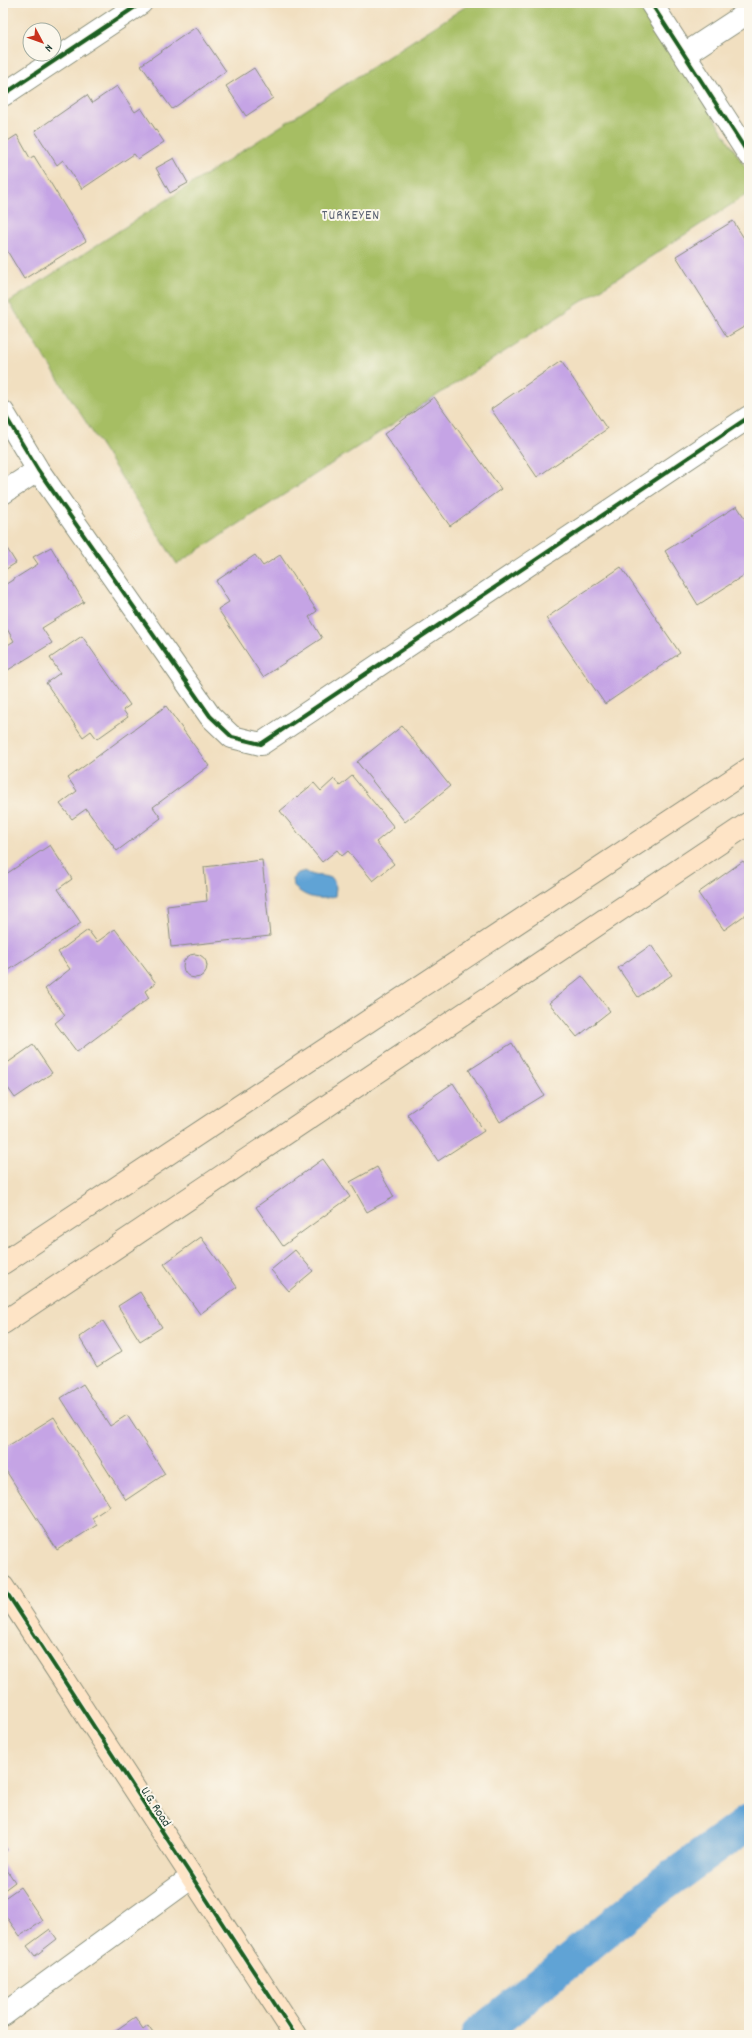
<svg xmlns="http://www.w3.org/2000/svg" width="752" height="2038" font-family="Dekko,sans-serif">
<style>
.green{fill:#a6be63;stroke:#627e4c}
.water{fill:#61a3d5;stroke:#407084}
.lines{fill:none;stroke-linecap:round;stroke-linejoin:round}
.canal{stroke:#61a3d5;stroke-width:35}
.building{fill:#c5a4e5}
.street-casing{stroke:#888e7a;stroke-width:24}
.secondary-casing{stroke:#888e7a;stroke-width:24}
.street{stroke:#fff;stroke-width:22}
.secondary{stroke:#fee4c6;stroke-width:22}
.cycleway-casing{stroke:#fbf7ec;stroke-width:6}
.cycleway{stroke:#1b5e20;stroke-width:4}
.labels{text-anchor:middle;stroke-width:4;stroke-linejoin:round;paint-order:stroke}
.street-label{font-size:13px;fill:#1f3d34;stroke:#fbf7ec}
.neighbourhood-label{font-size:14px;letter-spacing:1px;fill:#596172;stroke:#fbf7ec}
</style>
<rect width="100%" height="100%" fill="#fbf7ec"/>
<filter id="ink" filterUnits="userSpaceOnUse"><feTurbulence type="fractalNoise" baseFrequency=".025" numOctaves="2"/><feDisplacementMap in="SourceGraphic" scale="8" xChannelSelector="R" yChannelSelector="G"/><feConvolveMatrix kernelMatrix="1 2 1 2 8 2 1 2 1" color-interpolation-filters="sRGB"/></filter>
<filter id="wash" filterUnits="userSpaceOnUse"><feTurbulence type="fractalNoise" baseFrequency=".012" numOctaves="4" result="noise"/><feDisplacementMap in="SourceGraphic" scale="16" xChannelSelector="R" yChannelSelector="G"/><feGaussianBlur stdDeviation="0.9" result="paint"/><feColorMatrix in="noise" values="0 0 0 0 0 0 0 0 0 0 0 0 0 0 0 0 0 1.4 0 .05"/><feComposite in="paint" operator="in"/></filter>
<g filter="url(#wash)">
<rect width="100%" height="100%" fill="#f1dfc0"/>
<path class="green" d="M471,3H640L749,173V193L177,564L9,302Z"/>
<path class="water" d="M305,871C317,879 322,873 333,879L336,887L335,896C318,901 306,898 293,886L292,879L298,873Z"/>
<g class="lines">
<path class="canal" d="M478,2035L654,1891L749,1822"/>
</g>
<g id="blocks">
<path class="building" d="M196,27L226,71L172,109L141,65Z
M254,68L273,98L246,116L226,86Z
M117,86L135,112L141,108L164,142L138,159L134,154L82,189L63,160L57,165L35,131L87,95L92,103Z
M17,135L30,158L34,156L86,241L24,279L3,244V144Z
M174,158L188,183L170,193L156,168Z
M733,221L749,246V324L727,337L676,256Z
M561,361L607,429L537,477L491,409Z
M434,397L501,489L450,526L384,434Z
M749,463V474L744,467Z
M737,506L749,525V572L698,605L665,551Z
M3,542L16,563L3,571Z
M51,547L84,602L42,628L52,643L8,670L3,662V648L14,641L7,629L3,631V586L38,564L33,557Z
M255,555L263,566L280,555L317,611L309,617L322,638L263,677L218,609L229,602L216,581Z
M621,567L680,653L605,704L546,618Z
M82,636L130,705L123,710L128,717L97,739L91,731L83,737L46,683L60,673L50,658Z
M166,706L209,766L153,807L161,818L117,851L86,809L72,819L60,804L77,791L68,778Z
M402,726L450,786L405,822L357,762Z
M352,776L394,827L376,842L394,864L373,881L348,851L342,856L337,850L322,862L280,811L314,783L321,791L334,779L340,786Z
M50,845L72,879L58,889L81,923L3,974V876Z
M262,860L270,936L171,947L167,906L207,901L204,867Z
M743,861L749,869V912L724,930L698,893Z
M115,929L156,983L145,991L149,998L77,1052L55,1023L65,1015L45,989L70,969L58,952L88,930L97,942Z
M651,945L672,975L638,997L618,968Z
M183 966a12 12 0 1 1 24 0a12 12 0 1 1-24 0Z
M582,976L610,1011L577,1037L549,1003Z
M512,1043L544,1095L500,1122L469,1070Z
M33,1045L52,1073L15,1098L3,1081V1066Z
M453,1083L484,1131L438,1161L407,1114Z
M323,1159L350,1197L283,1246L256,1207Z
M377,1167L394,1197L367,1212L350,1182Z
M201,1237L237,1287L200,1314L164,1264Z
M295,1250L313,1271L289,1291L271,1270Z
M140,1292L162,1327L140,1341L118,1306Z
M103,1321L122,1351L97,1367L79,1337Z
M83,1384L110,1426L127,1415L165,1474L126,1500L61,1398Z
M54,1417L110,1506L92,1518L97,1525L57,1550L3,1466V1449Z
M3,1845L7,1850L3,1853Z
M3,1864L15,1882L3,1891Z
M20,1887L43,1921L20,1936L3,1912V1899Z
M50,1929L57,1939L35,1956L27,1946Z
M135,2017L143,2029L148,2025L155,2035H109Z"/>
</g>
</g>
<g filter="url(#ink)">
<use href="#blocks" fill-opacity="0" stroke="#888e7a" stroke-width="1"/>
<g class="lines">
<defs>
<path id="street" d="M651,3L749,155
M685,54L749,12
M3,95L141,3
M3,412L38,470L210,716L232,737L261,744L749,417
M3,493L38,470
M3,2015L192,1877"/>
<path id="secondary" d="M3,1263L749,769
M3,1323L749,823
M3,1587L295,2035"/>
</defs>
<use href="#street" class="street-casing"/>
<use href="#secondary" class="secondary-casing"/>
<use href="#street" class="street"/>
<use href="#secondary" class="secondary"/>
<defs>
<path id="cycleway" d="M651,3L749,155
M3,95L141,3
M3,412L38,470L210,716L232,737L261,744L749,417
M3,1587L295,2035"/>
</defs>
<use href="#cycleway" class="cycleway-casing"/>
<use href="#cycleway" class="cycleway"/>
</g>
</g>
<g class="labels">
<g class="street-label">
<text transform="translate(157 1806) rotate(57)" y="5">U.G. Road</text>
</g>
<g class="neighbourhood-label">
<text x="351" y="219">TURKEYEN</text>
</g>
</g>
<rect width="752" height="2038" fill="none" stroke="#fbf7ec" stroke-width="16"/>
<g transform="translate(42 42) rotate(131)"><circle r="19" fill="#fbf7ec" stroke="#a3ada2"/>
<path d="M0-3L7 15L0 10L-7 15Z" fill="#c8321e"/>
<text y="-6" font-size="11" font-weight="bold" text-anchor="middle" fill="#1f3d34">N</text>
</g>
</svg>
